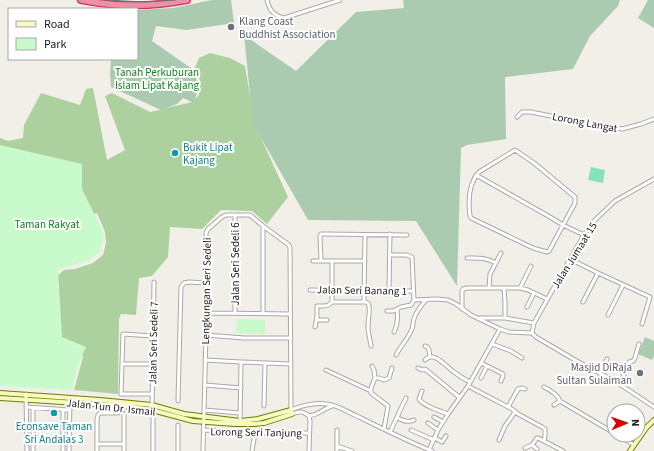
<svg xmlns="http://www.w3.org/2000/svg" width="654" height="451" font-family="'Source Sans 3',sans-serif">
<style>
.forest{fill:#add19e}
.cemetery{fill:#aacbaf}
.park{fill:#c8facc}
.pitch{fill:#88e0be}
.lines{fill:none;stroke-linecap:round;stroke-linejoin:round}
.street-casing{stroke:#a9a9a9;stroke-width:5}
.secondary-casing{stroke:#707d05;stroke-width:6}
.highway-casing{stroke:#dc2a67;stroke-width:8}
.street{stroke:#fff;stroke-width:3}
.secondary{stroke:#f7fabf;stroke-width:4}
.highway{stroke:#e892a2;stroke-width:5.5}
.tram{stroke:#707070;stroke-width:1}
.worship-dot{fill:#6b7280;stroke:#fff;stroke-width:1.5}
.culture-dot{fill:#0f9aa8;stroke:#fff;stroke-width:1.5}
.labels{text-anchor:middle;stroke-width:4;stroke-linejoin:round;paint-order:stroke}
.worship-label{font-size:11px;fill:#5b616d;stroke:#fff;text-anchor:start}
.park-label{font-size:11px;fill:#0c8416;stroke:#fff}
.street-label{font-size:11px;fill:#222;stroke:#fff}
.culture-label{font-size:11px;fill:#0d838f;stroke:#fff;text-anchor:start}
</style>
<rect width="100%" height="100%" fill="#f2efe9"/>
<path class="forest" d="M210,53L230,58L245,66L255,125L288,197L267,224L252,211L221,210L202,229L170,227L168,257L152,276L139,278L136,315L121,314L119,319L118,394L74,390L83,357L80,350L40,344L56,277L64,270L75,269L93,263L103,255L106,243L105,232L97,213L88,216L0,158V138L8,141L23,138L24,125L41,93L80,105L86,89L93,88L107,160L125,150L105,96L112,93L150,112L192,102L199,95L200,80L194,70L199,58Z"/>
<path class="cemetery" d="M212,0H231L234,23L187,30L156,26L152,41L195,71L198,89L194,103L183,98L177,104L161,110L111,87L110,74L111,59H137V10L173,8Z
M403,0H620L618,6L590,36L573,69L505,77L506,139L467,145L461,148L457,286L416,221L308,220L253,124L244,35L296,71L356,12L404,8Z
M648,0H654V28L638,18Z
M645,337L654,341V356L652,360L638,354Z"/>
<path class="park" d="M0,145L82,164V189L104,234L101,251L88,261L58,269L62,337L86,347L77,368L72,390L0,386Z
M237,319L265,320V334L236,333Z"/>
<path class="pitch" d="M591,167L605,170L603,183L588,180Z"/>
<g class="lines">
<defs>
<path id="street" d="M267,0C270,11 273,15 284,18L340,0
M517,117L522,112H531L581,122L598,124L622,129L641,124L654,119
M515,150L534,163L575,197V203L549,251L547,252L533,248L471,218L470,216C468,201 469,183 479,172Z
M476,175L550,217L563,225L584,235
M235,215V313
M390,255H407L412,257L414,300
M467,258C479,258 484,257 496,263
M570,259L598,273L650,297L642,324
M313,261H365
M321,261L320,236L321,234H324L407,235
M489,288L490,274L501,253
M504,288L505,302V318
M520,288L531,266
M310,290L413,291
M389,290L390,234
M414,300L436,299L448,300L456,304L471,315L500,329L509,332L532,333L536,337L575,360L618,383L654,407
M332,302H365C368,303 368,302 369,306C370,312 368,320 368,326C368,333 370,339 371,346
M364,302L365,235
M583,302L598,273
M527,307L534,293
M462,309V291L463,289L467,288H520L528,290L547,299
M387,311H393L401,307L411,305L414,300
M206,313L290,314
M263,314V226
M608,315L623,285
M480,318H505L534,323
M317,320H327
M315,327L317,317V306C323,306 328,307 332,302V261
M394,332C398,324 398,317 397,309
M532,333L534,323L570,259L584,235L594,221L615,201L654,179
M206,335L244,338H291
M492,344L511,351L522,358
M425,346C430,347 429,352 430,357
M396,355C400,347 407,340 411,331C414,327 412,323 414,319C415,314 422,304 426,300
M205,360L241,362L291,364
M425,360C428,357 430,356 433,357C440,358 448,368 454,372C459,376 464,379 470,382
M481,363L503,374V376L501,381
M122,364H153
M372,366L374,370L375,378
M418,368L422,370L425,369L459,397
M326,370L371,391
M599,373L607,359
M481,378L487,366
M620,384L629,362L633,361L635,358L639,344
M205,385L241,388
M468,386L512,409L518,414L542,427L545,429V436L544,441
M544,387C550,390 558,395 560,401
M422,391L419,399C423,406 440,411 448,414
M26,394L27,451
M152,394H121L123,334L153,336
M178,401L181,287L184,283L189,282L206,283
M554,405L560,401L614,433
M264,406L265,363
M26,407L70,410
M508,407L518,389L522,388L525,389
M33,408V451
M152,410L154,282
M204,410L240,413
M292,414C299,411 303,411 309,416L310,421L309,451
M153,415V451
M309,416C321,414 322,409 332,406
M434,417L443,422
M398,418C403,421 408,423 414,420
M240,422L241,362
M428,423L438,430
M384,429L388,406L371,393V388L375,378H379L384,380L389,378L392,368
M203,430L255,433H309
M337,430V451
M411,430L434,440
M390,432L406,398
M618,435L634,445
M435,438L442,442L446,436
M499,440L505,426L515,412
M97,444H123
M337,446L352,451
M525,448L532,445
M537,449L532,445L537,438H538L563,451
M429,450L438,430L448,414L468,386L500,329
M63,451V410
M69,451L70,401
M97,451V419L98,415L100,413H118
M124,451V405
M178,451V425
M203,451L206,335V233L208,229L222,217L226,215H250L263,226L289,245L290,248L291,410C303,405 315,402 327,404C338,405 349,413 359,417C383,429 407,441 432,451
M252,451L255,433"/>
<path id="secondary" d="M0,393L100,400L152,405L184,414L240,421L258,419L291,410L292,414L264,423L254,424H235L193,421L152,410L124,406L0,398
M630,451L646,428L654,420"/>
<path id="highway" d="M81,0C116,7 152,7 187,0"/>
</defs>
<use href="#street" class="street-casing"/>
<use href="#secondary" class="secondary-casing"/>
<use href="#highway" class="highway-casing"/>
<use href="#street" class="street"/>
<use href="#secondary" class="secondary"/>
<use href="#highway" class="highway"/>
<path class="tram" d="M105,0L145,2L176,0"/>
</g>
<g class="worship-dot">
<circle cx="231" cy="27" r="4"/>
<circle cx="640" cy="373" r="4"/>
</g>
<g class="culture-dot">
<circle cx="175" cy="153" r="4"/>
<circle cx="54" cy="413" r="4"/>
</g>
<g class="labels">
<g class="worship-label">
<text x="239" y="25">Klang Coast<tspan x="239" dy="13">Buddhist Association</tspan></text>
<text x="632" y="371" text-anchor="end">Masjid DiRaja<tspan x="632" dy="13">Sultan Sulaiman</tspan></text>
</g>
<g class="park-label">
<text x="157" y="76">Tanah Perkuburan<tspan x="157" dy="13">Islam Lipat Kajang</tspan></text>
<text x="47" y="228">Taman Rakyat</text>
</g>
<g class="street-label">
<text transform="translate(585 122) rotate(11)" y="4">Lorong Langat</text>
<text transform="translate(574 255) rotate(-58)" y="4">Jalan Jumaat 15</text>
<text transform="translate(235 264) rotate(-90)" y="4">Jalan Seri Sedeli 6</text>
<text transform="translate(362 290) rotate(1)" y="4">Jalan Seri Banang 1</text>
<text transform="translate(206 291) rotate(-89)" y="4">Lengkungan Seri Sedeli</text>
<text transform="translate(153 343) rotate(-89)" y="4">Jalan Seri Sedeli 7</text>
<text transform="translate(111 407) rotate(6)" y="4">Jalan Tun Dr. Ismail</text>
<text transform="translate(256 432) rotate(1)" y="4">Lorong Seri Tanjung</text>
</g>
<g class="culture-label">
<text x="183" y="151">Bukit Lipat<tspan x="183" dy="13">Kajang</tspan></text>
<text x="54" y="430" text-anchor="middle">Econsave Taman<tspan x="54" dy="13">Sri Andalas 3</tspan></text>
</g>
</g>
<rect x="8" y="8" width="130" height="52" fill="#ffffff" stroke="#a7a7a7"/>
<rect x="16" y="21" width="20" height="6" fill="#f7fabf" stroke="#a7a7a7"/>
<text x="44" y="28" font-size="12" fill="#222222">Road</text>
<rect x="16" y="38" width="20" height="12" fill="#c8facc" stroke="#a7a7a7"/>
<text x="44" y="48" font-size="12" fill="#222222">Park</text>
<g transform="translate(626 423) rotate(88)"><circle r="19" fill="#ffffff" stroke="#a7a7a7"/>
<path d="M0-3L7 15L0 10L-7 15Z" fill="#d40000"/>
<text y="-6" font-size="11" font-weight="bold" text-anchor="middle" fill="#222222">N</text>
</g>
</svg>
